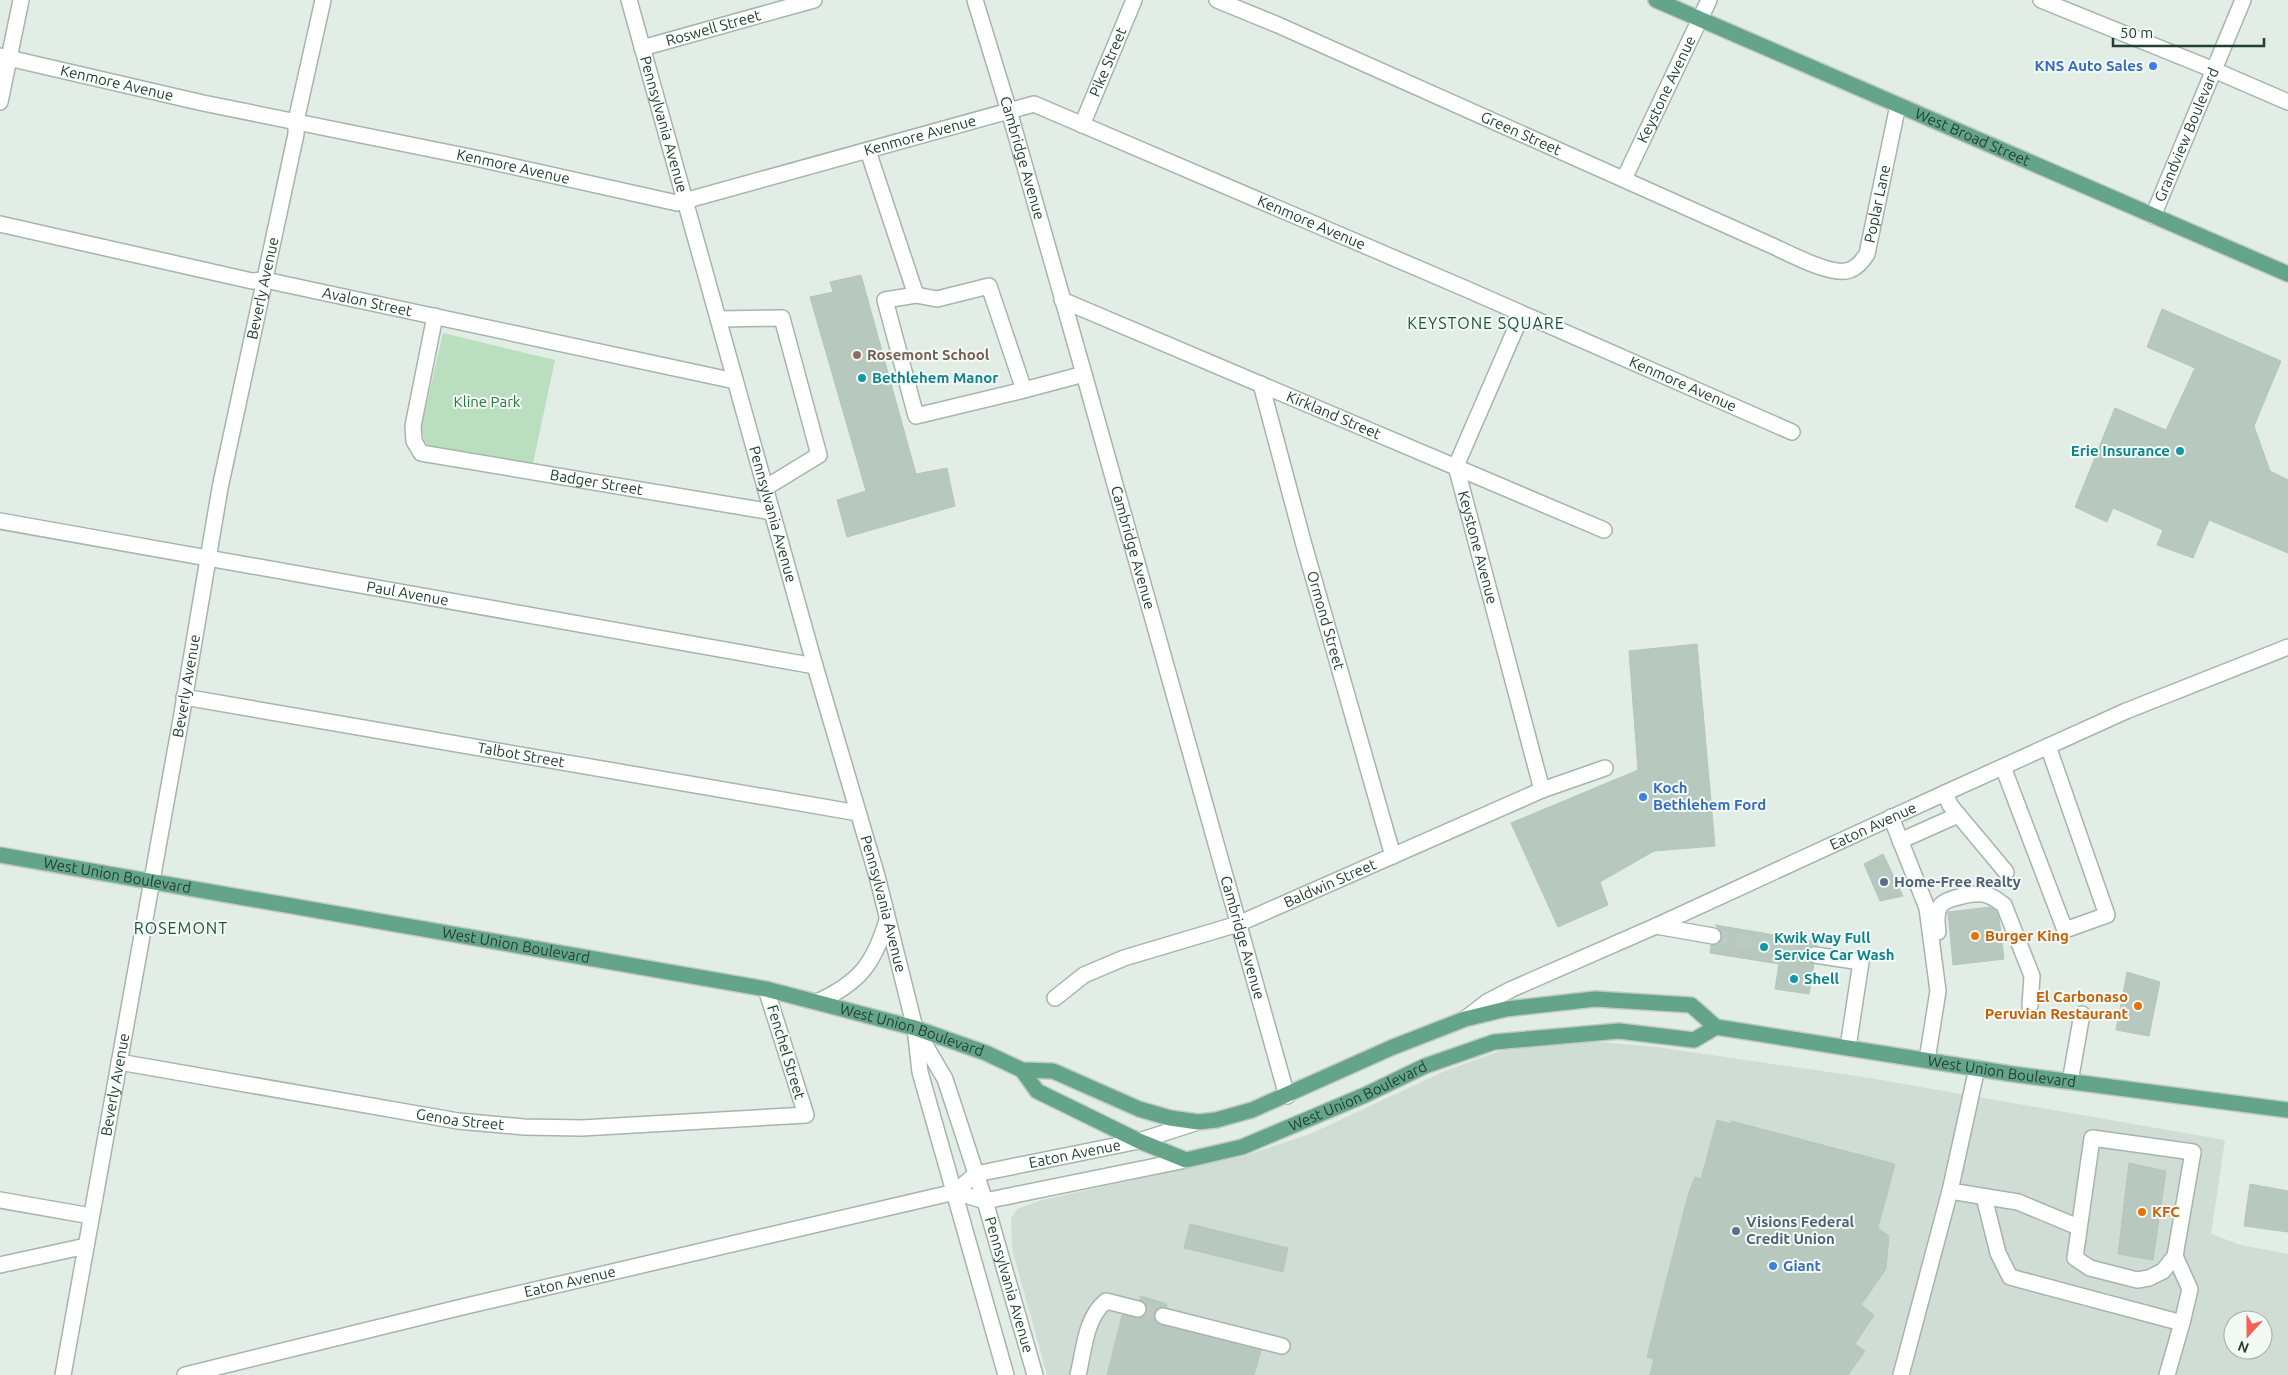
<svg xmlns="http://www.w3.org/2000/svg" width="2288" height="1375" font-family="Ubuntu,sans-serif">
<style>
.built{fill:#d0ddd5;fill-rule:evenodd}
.green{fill:#badfbe}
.building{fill:#b7c8bf;stroke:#b4c7bc}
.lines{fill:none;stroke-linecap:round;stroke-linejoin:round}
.minor-tunnel{stroke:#bbcac2;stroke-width:15;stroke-dasharray:15 8;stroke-linecap:butt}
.minor-casing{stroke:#a4b5ac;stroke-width:18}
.major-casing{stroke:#c1c9c6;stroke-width:18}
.minor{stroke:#fff;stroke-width:15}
.major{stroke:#64a589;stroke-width:15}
.shop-dot{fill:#3f7fe0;stroke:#f3f9f5;stroke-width:2}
.education-dot{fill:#8d6e63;stroke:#f3f9f5;stroke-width:2}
.culture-dot{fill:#0f9aa8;stroke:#f3f9f5;stroke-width:2}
.service-dot{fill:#5c6f8a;stroke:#f3f9f5;stroke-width:2}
.food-dot{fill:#e8710a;stroke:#f3f9f5;stroke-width:2}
.labels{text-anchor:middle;stroke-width:4;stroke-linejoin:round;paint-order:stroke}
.street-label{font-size:15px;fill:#213f32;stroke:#f3f9f5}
.shop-label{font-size:15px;font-weight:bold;fill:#366cbe;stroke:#f3f9f5;text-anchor:start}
.education-label{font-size:15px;font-weight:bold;fill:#785e54;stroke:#f3f9f5;text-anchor:start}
.culture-label{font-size:15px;font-weight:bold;fill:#0d838f;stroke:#f3f9f5;text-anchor:start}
.park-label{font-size:15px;fill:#29783a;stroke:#f3f9f5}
.service-label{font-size:15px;font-weight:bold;fill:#4e5e75;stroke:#f3f9f5;text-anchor:start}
.food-label{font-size:15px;font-weight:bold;fill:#c56008;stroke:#f3f9f5;text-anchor:start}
.neighbourhood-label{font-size:16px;letter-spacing:1px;fill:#1c533c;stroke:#f3f9f5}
</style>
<rect width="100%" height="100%" fill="#e2ede6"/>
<path class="built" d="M1587,1041L1657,1047L1870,1078L2225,1140L2211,1234L2241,1245L2288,1254V1375H1047L1012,1249L1011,1218L1017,1209L1042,1200L1244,1156L1310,1134L1445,1071L1500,1051ZM2233,1320H2263V1350H2233Z"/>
<path class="green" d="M443,333L555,360L532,468L430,447L424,440L421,428Z"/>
<path class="building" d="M861,275L916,474L947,468L955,506L847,537L837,500L866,491L810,297L833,292L830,282Z
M2162,309L2281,361L2254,426L2270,471L2288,480V553L2209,520L2193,558L2157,545L2163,530L2113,508L2107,522L2075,507L2115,408L2166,430L2195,368L2147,347Z
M1697,644L1715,846L1654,851L1600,882L1608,905L1558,927L1511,823L1638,770L1629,651Z
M1883,854L1903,896L1880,901L1864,864Z
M1990,907L1996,911L1999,918L2004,959L1953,965L1948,912Z
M1715,925L1817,942V946H1811L1806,953V959L1814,964L1809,994L1775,989L1779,964L1710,953L1711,945L1720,942L1722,937V932Z
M2127,972L2160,982L2149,1036L2116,1030Z
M1717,1120L1731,1124V1121L1895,1164L1878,1228L1889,1236L1886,1269L1861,1305L1874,1315L1855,1344L1865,1351L1848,1375H1650L1654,1359L1647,1357L1688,1195L1695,1177L1701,1179Z
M2129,1163L2166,1171L2153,1260L2118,1254Z
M2250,1184L2288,1191V1232L2244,1226Z
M1190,1224L1288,1248L1283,1272L1184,1248Z
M1141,1296L1167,1304L1166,1307H1160L1154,1313V1319L1160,1325L1261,1350L1254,1375H1107L1122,1315L1140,1318L1147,1312V1306L1140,1300Z"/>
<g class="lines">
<path class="minor-tunnel" d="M1713,936L1815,955
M1138,1309L1163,1316"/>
<defs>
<g id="minor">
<path id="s1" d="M629,0L815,666L877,876L915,1028L920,1072L1006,1375"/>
<path id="s2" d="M975,0L1009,111L1084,374L1287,1096"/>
<path id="s3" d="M1217,0L1278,25L1775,247C1792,255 1833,277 1850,270C1858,267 1862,261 1867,254L1898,105"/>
<path d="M2041,0L2214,70L2288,102"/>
<path id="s4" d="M642,48L814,0"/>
<path id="s5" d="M0,56L203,103L475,158L677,203L1034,104L1464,288L1792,432"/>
<path d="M0,102L21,0"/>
<path id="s6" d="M1082,125L1134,0"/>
<path d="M868,151L916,295"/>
<path id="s7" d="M1624,179L1709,0"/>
<path id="s8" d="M2153,216L2243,0"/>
<path id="s9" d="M0,224L252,281L265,280L735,381"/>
<path id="s10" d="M1062,300L1604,530"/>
<path id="s11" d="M1522,314L1456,466L1542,790"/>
<path id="s12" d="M435,316L413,426L414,441L421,453L772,512"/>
<path d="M718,319L782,318L819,455L765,488"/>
<path id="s13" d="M1261,384L1304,545L1393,856"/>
<path d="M1024,390L916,416L885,300L916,295L937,299L989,286L1024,390L1084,374"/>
<path id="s14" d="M0,521L815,666"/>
<path id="s15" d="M184,697L858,813"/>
<path d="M2003,767L2065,930L2107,915L2048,746"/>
<path d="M1945,793L1950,805L2006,872"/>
<path d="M1891,817L1927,908L1938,991L1927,1060"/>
<path d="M1900,841L1958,815"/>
<path d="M1656,926L1713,936"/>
<path d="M1938,932C1937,924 1935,913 1941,905C1947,898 1973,893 1983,894C1991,895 1997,900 2004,905L2032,976L2030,1006"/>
<path d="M1815,955L1861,962L1848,1047"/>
<path id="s16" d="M1055,998L1084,975L1124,958L1238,924L1542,790L1605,768"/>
<path d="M817,1002C859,983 874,964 887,920"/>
<path id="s17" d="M1465,1019L1487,1002L1512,989L1656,926L1945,793L2126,711L2288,647"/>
<path id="s18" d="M918,1033L945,1079L985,1201L1035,1375"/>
<path id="s19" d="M119,1062L458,1121L524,1127L582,1128L806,1115L766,989"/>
<path d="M2070,1082L2082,1014"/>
<path d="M2092,1138L2193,1152L2175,1256L2163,1271L2149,1278L2137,1280L2090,1268L2075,1258Z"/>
<path d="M1950,1191L2018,1202L2078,1227"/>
<path d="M955,1192L985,1201L1186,1160"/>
<path d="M1984,1197L1998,1253L2010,1277L2182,1323L2167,1375"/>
<path d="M0,1200L91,1216"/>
<path d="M2175,1256L2190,1289L2182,1323"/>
<path d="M0,1265L86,1246"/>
<path d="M1163,1316L1282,1346"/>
<path id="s20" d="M63,1375L181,719L220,488L296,134V121L323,0"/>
<path id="s21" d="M185,1375L462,1307L955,1192L976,1174L1139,1141L1198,1122"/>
<path d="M1078,1375C1084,1351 1085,1318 1106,1301L1138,1309"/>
<path d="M1901,1375L1950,1191L1977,1068"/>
</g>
<g id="major">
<path id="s22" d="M1656,0L2288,274"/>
<path id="s23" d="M0,855L766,989L915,1028L986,1053L1022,1070L1053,1071L1139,1109L1170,1118L1198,1122L1216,1120L1252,1110L1393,1047L1465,1019L1506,1009L1595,999L1691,1005L1716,1027L2012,1074L2288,1110"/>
<path id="s24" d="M1022,1070L1037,1091L1139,1141L1186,1160L1242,1147L1365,1095L1425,1066L1494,1042L1619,1031L1694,1040L1716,1027"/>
</g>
</defs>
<use href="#minor" class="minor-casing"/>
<use href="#major" class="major-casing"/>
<use href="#minor" class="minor"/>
<use href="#major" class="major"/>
</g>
<g class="shop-dot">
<circle cx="2153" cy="66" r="5"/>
<circle cx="1643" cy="797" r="5"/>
<circle cx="1773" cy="1266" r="5"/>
</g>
<circle class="education-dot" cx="857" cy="355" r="5"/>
<g class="culture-dot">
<circle cx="862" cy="378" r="5"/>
<circle cx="2180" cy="451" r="5"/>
<circle cx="1764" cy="947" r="5"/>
<circle cx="1794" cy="979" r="5"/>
</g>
<g class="service-dot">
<circle cx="1884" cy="882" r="5"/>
<circle cx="1736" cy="1231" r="5"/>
</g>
<g class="food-dot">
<circle cx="1975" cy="936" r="5"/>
<circle cx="2138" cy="1006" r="5"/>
<circle cx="2142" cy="1212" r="5"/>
</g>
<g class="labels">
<g class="street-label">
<text dy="5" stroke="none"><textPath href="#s4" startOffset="74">Roswell Street</textPath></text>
<text dy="5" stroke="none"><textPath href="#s6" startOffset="68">Pike Street</textPath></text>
<text dy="5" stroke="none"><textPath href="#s5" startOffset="120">Kenmore Avenue</textPath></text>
<text dy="5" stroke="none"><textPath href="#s7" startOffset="99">Keystone Avenue</textPath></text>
<text dy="5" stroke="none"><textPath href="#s1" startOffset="129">Pennsylvania Avenue</textPath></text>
<text dy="5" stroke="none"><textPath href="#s3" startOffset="332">Green Street</textPath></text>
<text dy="5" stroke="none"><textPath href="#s8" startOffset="88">Grandview Boulevard</textPath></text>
<text dy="5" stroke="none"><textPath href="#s5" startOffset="945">Kenmore Avenue</textPath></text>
<text dy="5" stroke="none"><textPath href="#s22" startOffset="345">West Broad Street</textPath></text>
<text dy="5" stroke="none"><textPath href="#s2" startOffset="165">Cambridge Avenue</textPath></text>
<text dy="5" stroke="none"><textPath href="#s5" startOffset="525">Kenmore Avenue</textPath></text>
<text dy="5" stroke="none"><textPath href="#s3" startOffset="765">Poplar Lane</textPath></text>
<text dy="5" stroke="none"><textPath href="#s5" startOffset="1365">Kenmore Avenue</textPath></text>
<text dy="5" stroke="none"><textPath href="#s20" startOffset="1105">Beverly Avenue</textPath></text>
<text dy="5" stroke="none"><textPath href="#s9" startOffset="376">Avalon Street</textPath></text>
<text dy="5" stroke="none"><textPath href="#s5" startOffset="1770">Kenmore Avenue</textPath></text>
<text dy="5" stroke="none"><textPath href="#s10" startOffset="295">Kirkland Street</textPath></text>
<text dy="5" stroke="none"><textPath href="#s12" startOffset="319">Badger Street</textPath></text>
<text dy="5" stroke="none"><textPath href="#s1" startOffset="534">Pennsylvania Avenue</textPath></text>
<text dy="5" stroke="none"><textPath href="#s2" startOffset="570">Cambridge Avenue</textPath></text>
<text dy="5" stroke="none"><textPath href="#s11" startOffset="250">Keystone Avenue</textPath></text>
<text dy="5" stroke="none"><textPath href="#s14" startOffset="414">Paul Avenue</textPath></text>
<text dy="5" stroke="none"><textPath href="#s13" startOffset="245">Ormond Street</textPath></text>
<text dy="5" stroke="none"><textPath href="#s20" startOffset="700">Beverly Avenue</textPath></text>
<text dy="5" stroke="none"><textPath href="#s15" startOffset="342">Talbot Street</textPath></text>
<text dy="5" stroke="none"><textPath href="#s17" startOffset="452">Eaton Avenue</textPath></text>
<text dy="5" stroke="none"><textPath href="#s23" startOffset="119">West Union Boulevard</textPath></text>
<text dy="5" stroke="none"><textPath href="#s16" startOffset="300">Baldwin Street</textPath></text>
<text dy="5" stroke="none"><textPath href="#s1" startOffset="939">Pennsylvania Avenue</textPath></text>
<text dy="5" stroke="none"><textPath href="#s2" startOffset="975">Cambridge Avenue</textPath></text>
<text dy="5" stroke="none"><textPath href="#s23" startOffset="524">West Union Boulevard</textPath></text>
<text dy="5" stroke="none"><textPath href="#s23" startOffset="929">West Union Boulevard</textPath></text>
<text transform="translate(786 1052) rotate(73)" y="5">Fenchel Street</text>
<text dy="5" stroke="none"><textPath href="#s23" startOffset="2070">West Union Boulevard</textPath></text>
<text dy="5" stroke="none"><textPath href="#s20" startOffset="295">Beverly Avenue</textPath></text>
<text dy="5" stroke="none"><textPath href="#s24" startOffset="374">West Union Boulevard</textPath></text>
<text dy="5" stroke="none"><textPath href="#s19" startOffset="346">Genoa Street</textPath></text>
<text dy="5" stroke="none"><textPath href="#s21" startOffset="920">Eaton Avenue</textPath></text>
<text dy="5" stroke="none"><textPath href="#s21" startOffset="396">Eaton Avenue</textPath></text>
<text dy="5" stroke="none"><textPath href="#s18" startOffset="269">Pennsylvania Avenue</textPath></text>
</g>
<g class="shop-label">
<text x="2143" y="71" text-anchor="end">KNS Auto Sales</text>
<text x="1653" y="793">Koch<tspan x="1653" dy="17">Bethlehem Ford</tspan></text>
<text x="1783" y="1271">Giant</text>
</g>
<g class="education-label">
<text x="867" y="360">Rosemont School</text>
</g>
<g class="culture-label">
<text x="872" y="383">Bethlehem Manor</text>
<text x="2170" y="456" text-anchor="end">Erie Insurance</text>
<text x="1774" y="943">Kwik Way Full<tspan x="1774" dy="17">Service Car Wash</tspan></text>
<text x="1804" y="984">Shell</text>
</g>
<g class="park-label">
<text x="487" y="407">Kline Park</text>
</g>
<g class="service-label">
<text x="1894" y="887">Home-Free Realty</text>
<text x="1746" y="1227">Visions Federal<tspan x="1746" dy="17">Credit Union</tspan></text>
</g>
<g class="food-label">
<text x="1985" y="941">Burger King</text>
<text x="2128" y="1002" text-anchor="end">El Carbonaso<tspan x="2128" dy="17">Peruvian Restaurant</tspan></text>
<text x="2152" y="1217">KFC</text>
</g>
<g class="neighbourhood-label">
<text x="1486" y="329">KEYSTONE SQUARE</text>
<text x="181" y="934">ROSEMONT</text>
</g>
</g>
<g transform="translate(2248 1335) rotate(201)"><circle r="24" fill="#f3f9f5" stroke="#9fafa7"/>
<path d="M0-4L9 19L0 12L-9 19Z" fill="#f96054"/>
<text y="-8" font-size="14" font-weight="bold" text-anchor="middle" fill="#213f32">N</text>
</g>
<path d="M2113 38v8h151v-8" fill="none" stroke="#213f32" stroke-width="2.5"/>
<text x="2120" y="38" font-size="15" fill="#213f32" stroke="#f3f9f5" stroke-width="4" paint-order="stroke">50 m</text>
</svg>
